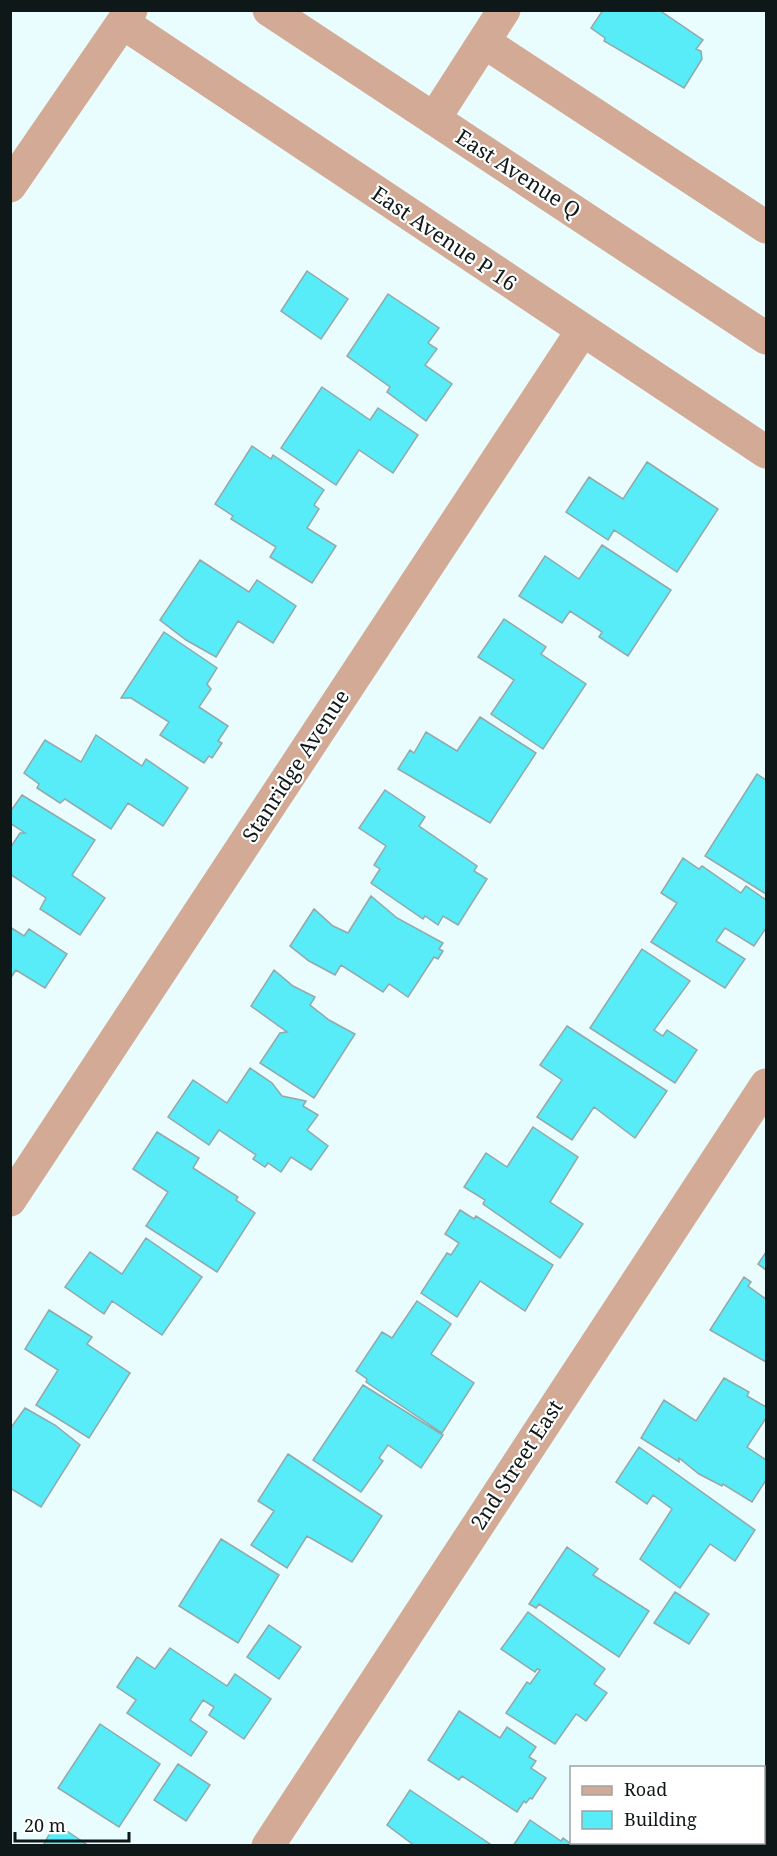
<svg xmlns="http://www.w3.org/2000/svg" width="777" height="1856" font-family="'Noto Serif',serif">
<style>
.building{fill:#57ecf7;stroke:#92a8aa;stroke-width:1.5}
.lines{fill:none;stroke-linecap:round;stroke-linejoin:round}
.minor{stroke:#d2aa95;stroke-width:33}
.labels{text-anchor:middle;stroke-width:4.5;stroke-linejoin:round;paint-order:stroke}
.street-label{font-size:21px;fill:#0f1818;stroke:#fff}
</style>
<rect width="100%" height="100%" fill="#eafdfe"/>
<path class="building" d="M603,10H659L703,40L696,49L701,51L702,59L684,88L604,41L605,38L591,28Z
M307,271L348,299L321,339L281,311Z
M388,294L439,328L428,343L437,349L425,365L452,384L426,421L387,392L390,387L347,356Z
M322,387L370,420L378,408L418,435L393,473L359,450L336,485L281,448Z
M252,446L271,459L273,455L324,490L314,505L319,509L307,528L336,546L312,583L270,557L276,547L231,519L233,516L215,504Z
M647,462L718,509L677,572L614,530L608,540L566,512L589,477L623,499Z
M602,545L671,590L628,656L599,637L602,632L570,611L562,623L519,596L545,556L579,579Z
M200,560L249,592L257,580L296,606L273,643L238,621L216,657L186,640L160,620Z
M504,619L546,647L541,654L586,684L543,749L491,714L514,680L478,657Z
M164,632L217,668L207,684L211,689L199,707L228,726L218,741L222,743L212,758L209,756L204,763L160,735L169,722L131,698H121Z
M480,717L536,753L490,823L398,769L410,750L414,753L426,732L457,751Z
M96,735L142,766L146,759L188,788L163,826L128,803L111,829L65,799L60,803L37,788L39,784L24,773L45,740L81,762Z
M757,774L766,780V894L705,856Z
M385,790L425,817L419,826L477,866L474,871L487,879L458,925L443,916L438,925L425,916L423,919L371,883L380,869L374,865L386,846L359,828Z
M22,795L95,840L72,875L105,898L80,935L40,909L46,898L10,874V848L20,833H25L10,823V812Z
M683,858L699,869L702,866L741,893L746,886L766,900V928L754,946L725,928L716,941L745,959L725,988L651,942L677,903L661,893Z
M371,896L397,918L443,943L439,949L443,951L438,959L434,957L408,997L389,984L383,992L341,965L335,975L309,961L290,946L314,909L333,926L348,933Z
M10,927L24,936L29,929L67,954L45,988L16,970L10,979Z
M642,949L690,981L654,1030L663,1036L667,1030L697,1050L675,1083L590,1028Z
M274,970L293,986L315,997L310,1005L329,1020L355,1034L314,1098L260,1063L280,1033L287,1032L251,1006Z
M567,1026L667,1091L635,1138L594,1107L572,1140L537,1117L562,1080L540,1065Z
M250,1068L272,1083L282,1096L306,1101L303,1106L318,1115L307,1130L328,1146L311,1170L291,1157L281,1172L268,1163L265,1167L253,1159L256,1155L219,1130L209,1145L168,1117L193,1080L227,1103Z
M533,1127L578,1157L550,1202L583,1224L560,1258L483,1204L485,1200L464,1187L486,1153L507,1167Z
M157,1132L199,1158L193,1168L238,1197L236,1200L255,1213L217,1272L146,1226L168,1192L133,1169Z
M460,1210L474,1219L476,1216L553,1265L525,1311L480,1281L457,1317L421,1293L447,1253L451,1255L459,1243L445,1234Z
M146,1238L202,1277L162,1335L112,1301L104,1314L65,1287L90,1252L122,1274Z
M766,1252V1270L758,1264Z
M744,1277L751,1282L748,1286L766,1299V1362L710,1330Z
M417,1301L451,1324L431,1354L474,1383L442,1433L366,1382L367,1379L356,1371L382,1332L392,1338Z
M49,1310L92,1337L87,1344L130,1373L89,1438L36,1405L58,1370L25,1349Z
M724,1378L749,1392L747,1396L766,1407V1418L747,1447L766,1460V1480L752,1502L723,1484L722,1486L699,1474L679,1458V1462L641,1438L664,1400L696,1421Z
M363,1385L443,1435L421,1468L388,1445L379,1458L383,1461L361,1492L313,1460Z
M25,1408L55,1425L80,1445L41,1507L10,1488V1429Z
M639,1447L755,1530L735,1561L710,1544L680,1588L640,1559L672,1509L653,1495L647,1504L616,1482Z
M288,1454L382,1516L352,1562L307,1536L287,1568L251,1545L274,1511L258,1501Z
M221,1539L279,1575L238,1643L179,1606Z
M567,1547L598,1569L593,1575L649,1611L619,1657L539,1604L536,1608L529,1604Z
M675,1592L709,1614L689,1644L654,1623Z
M528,1612L605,1669L594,1684L607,1693L586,1721L576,1714L555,1744L506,1713L527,1682L530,1684L540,1670L537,1669L535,1672L501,1649Z
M269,1625L301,1647L279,1679L247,1657Z
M170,1648L227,1686L235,1674L271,1699L244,1739L209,1715L214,1707L203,1700L190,1720L207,1732L191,1756L127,1713L136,1700L117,1687L137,1657L155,1669Z
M459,1711L500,1738L507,1727L536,1747L529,1757L536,1761L531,1768L546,1778L532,1799L530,1798L526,1803L524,1801L517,1812L462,1776L459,1780L428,1760Z
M100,1724L160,1764L119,1827L58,1788Z
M178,1764L210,1785L186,1821L154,1800Z
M764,1769L766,1771V1846H727L723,1842H764Z
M410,1790L493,1846H415L387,1825Z
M530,1820L561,1841L563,1838L574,1846H513Z
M55,1823L89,1846H43Z"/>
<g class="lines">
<path class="minor" d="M269,10L766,338
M123,23L766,452
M484,42L766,227
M434,119L504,10
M10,186L131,10
M10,1200L582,331
M268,1846L766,1085"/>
</g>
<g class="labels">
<g class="street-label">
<text transform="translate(518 174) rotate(33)" y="7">East Avenue Q</text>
<text transform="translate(444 239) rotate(34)" y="7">East Avenue P 16</text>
<text transform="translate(296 766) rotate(-57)" y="7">Stanridge Avenue</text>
<text transform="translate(517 1465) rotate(-57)" y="7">2nd Street East</text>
</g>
</g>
<rect width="777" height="1856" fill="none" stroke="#0f1818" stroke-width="24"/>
<rect x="570" y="1766" width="195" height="78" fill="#ffffff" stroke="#9fa3a3" stroke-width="1.5"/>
<rect x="582" y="1786" width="30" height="9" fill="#d2aa95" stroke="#9fa3a3" stroke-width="1.5"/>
<text x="624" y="1796" font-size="18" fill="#0f1818">Road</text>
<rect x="582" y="1811" width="30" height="18" fill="#57ecf7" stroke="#9fa3a3" stroke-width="1.5"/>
<text x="624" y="1826" font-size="18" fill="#0f1818">Building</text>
<path d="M15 1832v9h114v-9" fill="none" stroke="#0f1818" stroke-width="3"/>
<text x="24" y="1832" font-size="18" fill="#0f1818" stroke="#ffffff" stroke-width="4.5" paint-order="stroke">20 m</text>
</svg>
